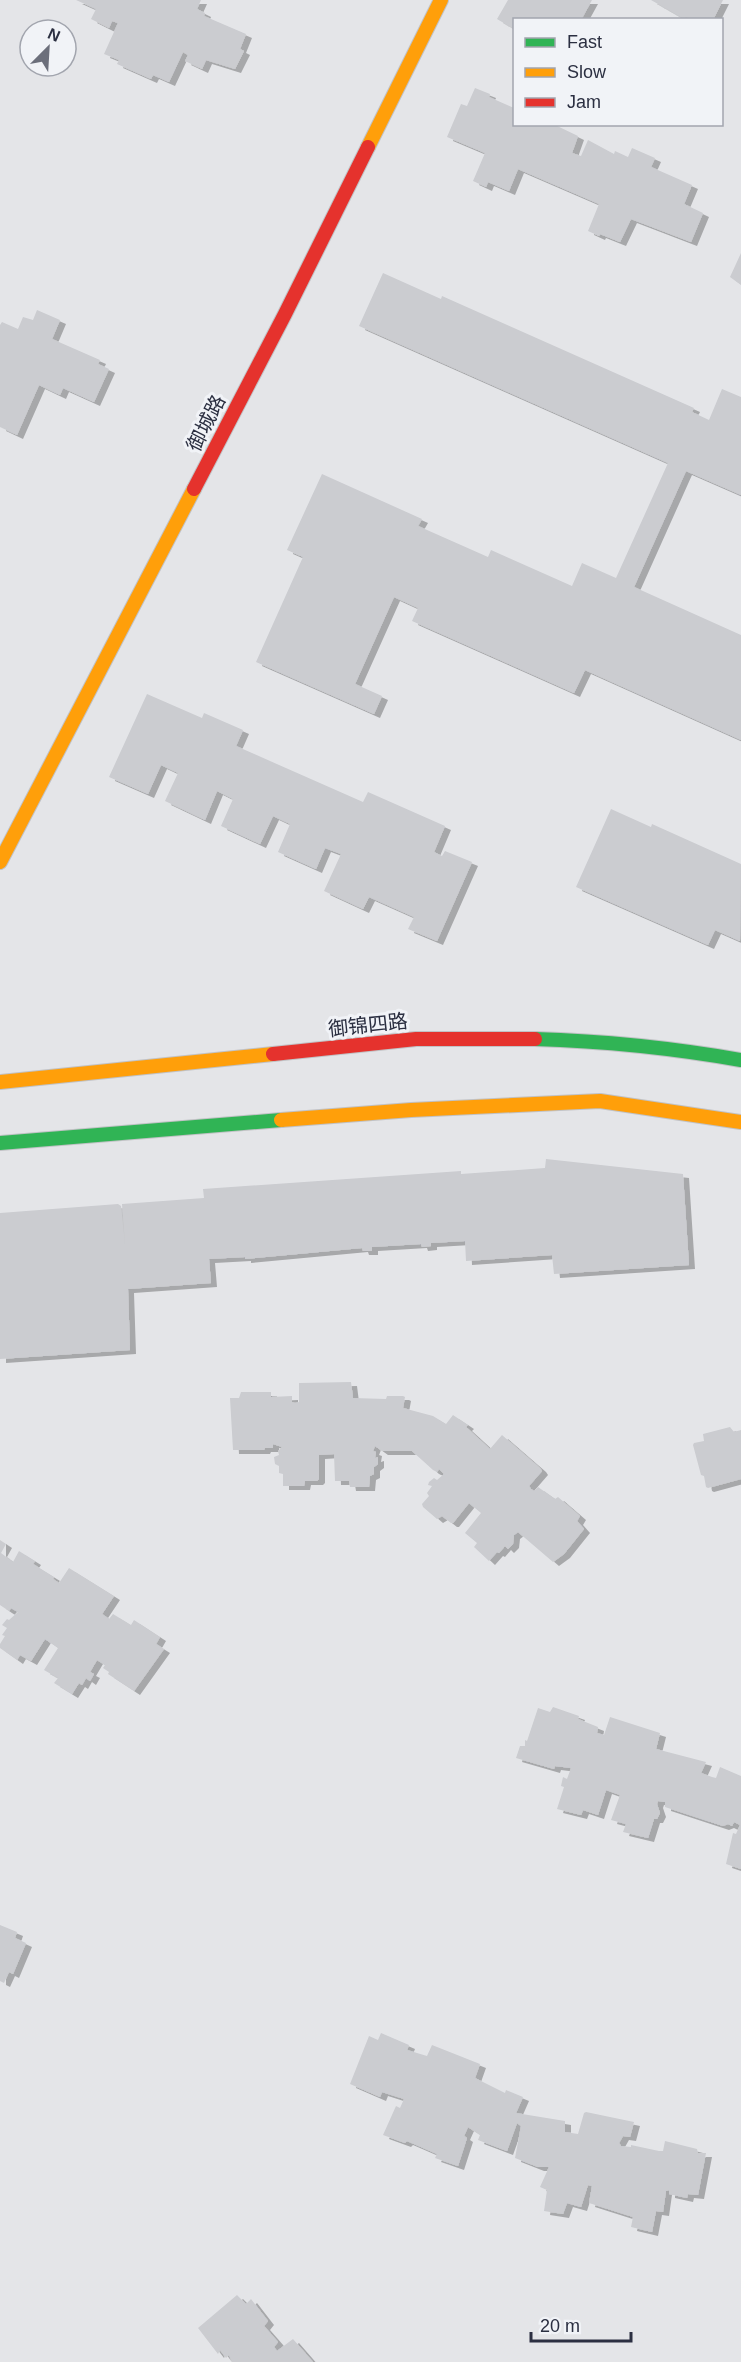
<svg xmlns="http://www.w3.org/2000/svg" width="741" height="2362" font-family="Helvetica,'Noto Sans SC',sans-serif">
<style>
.building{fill:#cbccd0;filter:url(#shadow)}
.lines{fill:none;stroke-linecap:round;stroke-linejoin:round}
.fast-casing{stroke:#c1c2c5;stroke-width:16}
.slow-casing{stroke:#c1c2c5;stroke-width:16}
.jam-casing{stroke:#c1c2c5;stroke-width:16}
.fast{stroke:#30b455;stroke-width:14}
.slow{stroke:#ff9f0a;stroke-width:14}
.jam{stroke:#e5322d;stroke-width:14}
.labels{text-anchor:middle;stroke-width:6;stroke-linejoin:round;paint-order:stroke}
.street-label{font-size:20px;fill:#2b2f41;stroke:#f1f3f7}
</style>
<defs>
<filter id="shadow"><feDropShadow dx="6" dy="4" stdDeviation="0" flood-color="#0004"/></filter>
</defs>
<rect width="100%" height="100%" fill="#e4e5e8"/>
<path class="building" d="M76,0H201L197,9L205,13L204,16L246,34L240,49L244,51L235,69L206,60L202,69L185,61L188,55L183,52L169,82L153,75L151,79L117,64L119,60L104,54L118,23L112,21L109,28L91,19L96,9Z
M508,0H592L581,20H514V29L497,19Z
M651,0H723L713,20H691L686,17L684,19Z
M475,88L490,94L489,97L514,108V124H553L578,136L572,153L581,156L588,140L614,154L615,151L628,157L632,148L655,158L651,167L692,185L684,204L703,213L691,242L631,219L620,242L600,234L599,236L588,231L599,204L518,169L509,191L488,182L486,187L473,181L485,153L447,137L461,104L467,106Z
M741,253V285L730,277Z
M383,273L441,299L442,296L694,408L692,412L709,420L722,389L741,397V495L686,471L634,587L741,635V740L585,670L574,693L412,621L418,608L394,597L355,684L382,696L374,714L256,662L303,557L287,550L322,474L422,519L418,526L488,557L491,550L572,586L582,563L616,578L668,463L359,326Z
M37,310L60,320L52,339L100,360L98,364L109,369L94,402L63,388L60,395L39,385L17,435L0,427V325L2,322L18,329L23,317L33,320Z
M147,694L202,718L204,713L243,730L236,746L363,802L368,792L445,826L434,852L442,856L445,851L472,862L437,941L408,929L414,917L369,897L363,909L324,891L341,854L325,848L316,869L278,852L290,824L273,816L260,844L221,826L233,799L217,791L205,820L165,801L178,773L161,765L148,794L109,777Z
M611,809L651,827L652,824L741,864L740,941L715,930L708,945L576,887Z
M546,1159L683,1174L689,1265L554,1274L552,1255L466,1261L465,1241L431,1243V1246L422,1247L421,1244L372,1247V1251H363L362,1248L245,1259V1257L209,1259L211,1283L128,1289L130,1350L0,1359V1213L118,1204L121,1206L125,1244L122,1204L204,1198L203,1189L461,1171V1174L545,1168Z
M351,1382L353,1398L386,1399L387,1396H403L405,1397L403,1408L433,1416L446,1424L453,1415L468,1425L466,1427L490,1449L502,1435L540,1468L542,1471L529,1486L531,1489L534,1491L538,1487L555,1499L558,1497L580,1516L577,1521L584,1529L564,1554L553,1562L518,1532L514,1535L513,1544L508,1549L505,1546L499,1553L497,1552L489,1561L474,1547L477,1543L465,1533L481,1513L469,1503L453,1523H451L442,1516L437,1519L423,1507L422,1504L429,1496L427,1493L432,1486L428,1485L429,1482L434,1478L437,1480L444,1474L439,1469L437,1472L433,1470L412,1451H382L375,1446L373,1451L376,1452L375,1458L378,1457V1464L374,1467V1474L370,1476L369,1487H350L349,1481H335L334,1454L319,1455V1479L317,1481H305L304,1486H283V1474L279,1473V1466L275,1464L274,1457L279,1455L278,1451L282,1447L273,1444V1448H265L264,1450H233L230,1398H239L241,1392H271V1397L292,1396V1402L295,1403L299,1402V1383Z
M730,1427L734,1432L741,1430V1479L708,1488L706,1487L704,1476L701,1475L693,1445L694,1443L704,1441L703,1434Z
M0,1540L6,1544L1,1553L13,1562L19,1551L35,1561L33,1564L54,1577L53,1579L59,1583L69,1568L114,1596L102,1614L109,1619L113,1614L131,1625L134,1620L160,1637L156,1644L164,1649L134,1691L108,1674L109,1672L103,1668L105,1665L97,1660L90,1672L94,1674L90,1681L86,1678L82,1685L79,1683L72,1694L54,1683L58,1678L44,1670L58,1648L45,1639L31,1661L20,1655L17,1660L0,1648V1644L5,1636L2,1635L7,1628L2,1625L7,1619L9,1620L18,1612L11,1608L9,1611L0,1605Z
M553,1707L579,1716L578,1719L598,1727L597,1733L604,1735L610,1717L660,1733L656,1749L706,1762L701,1773L712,1777L716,1778L720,1767L741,1776V1869L726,1864L733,1833L736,1834L740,1825L734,1822L732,1826L728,1824L723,1826L665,1807V1802L658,1801L657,1804L660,1813L657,1819H654L648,1838L623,1832L626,1824L611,1820L620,1795L606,1790L598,1815L583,1810L581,1815L557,1809L564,1787L561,1786L563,1777L567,1779L571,1768L555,1766L554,1769L516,1758L520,1746H525V1740L527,1741L538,1708L550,1712Z
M0,1925L17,1932L15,1938L26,1943L13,1974L9,1972L4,1983L0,1981Z
M381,2033L409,2045L407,2050L427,2056L432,2045L480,2064L475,2078L505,2093L506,2090L523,2097L516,2113L565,2121V2132L578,2134L584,2113L586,2112L634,2122L630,2137L623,2136L619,2143L621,2146L631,2147V2145L659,2151H663L665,2141L697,2149L698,2153H706L698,2195L688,2194L687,2198L669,2194V2190L666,2191L663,2212L656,2211L652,2232L631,2227L633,2217L589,2203L592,2186L588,2185L581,2207L567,2203L563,2214L544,2211L547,2190L540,2187L549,2167H538L515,2158L521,2126L517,2123L507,2151L478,2140L480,2135L468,2127L464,2136L467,2138L458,2166L435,2158L437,2154L407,2141L405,2143L383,2135L396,2106L400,2108L404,2099L382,2092L380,2097L350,2084L369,2036L378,2040Z
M237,2295L246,2304L251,2299L268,2321L264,2326L278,2342L274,2347L277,2351L293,2339L313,2362H232L229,2355L226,2358L220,2350L218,2354L198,2328Z"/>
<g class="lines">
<defs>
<path id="fast" d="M535,1039C605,1041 672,1048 741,1060
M0,1143L281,1120"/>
<path id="slow" d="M368,147L441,0
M0,862L194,489
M0,1082L273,1054
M281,1120L411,1110L600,1101L741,1122"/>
<path id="jam" d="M194,489L285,314L368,147
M273,1054L416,1039H535"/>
</defs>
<use href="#fast" class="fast-casing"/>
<use href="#slow" class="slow-casing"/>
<use href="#jam" class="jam-casing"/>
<use href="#fast" class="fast"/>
<use href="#slow" class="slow"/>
<use href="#jam" class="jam"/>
</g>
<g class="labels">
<g class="street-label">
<text transform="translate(206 423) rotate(-63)" y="7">御城路</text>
<text transform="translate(368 1025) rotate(-6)" y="7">御锦四路</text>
</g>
</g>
<rect x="513" y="18" width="210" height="108" fill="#f1f3f7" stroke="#a2a5ae" stroke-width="1.5"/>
<rect x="525" y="38" width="30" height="9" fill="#30b455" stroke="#a2a5ae" stroke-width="1.5"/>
<text x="567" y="48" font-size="18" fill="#2b2f41">Fast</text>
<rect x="525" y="68" width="30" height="9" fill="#ff9f0a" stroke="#a2a5ae" stroke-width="1.5"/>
<text x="567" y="78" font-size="18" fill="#2b2f41">Slow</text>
<rect x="525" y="98" width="30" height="9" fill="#e5322d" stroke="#a2a5ae" stroke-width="1.5"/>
<text x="567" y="108" font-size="18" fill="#2b2f41">Jam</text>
<g transform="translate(48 48) rotate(24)"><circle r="28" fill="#f1f3f7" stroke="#a2a5ae" stroke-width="1.5"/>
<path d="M0-4.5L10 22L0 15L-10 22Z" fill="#6c6f7b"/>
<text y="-9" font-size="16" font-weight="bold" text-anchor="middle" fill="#2b2f41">N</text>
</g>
<path d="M531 2332v9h100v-9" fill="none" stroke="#2b2f41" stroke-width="3"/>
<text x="540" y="2332" font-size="18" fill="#2b2f41" stroke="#f1f3f7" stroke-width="4.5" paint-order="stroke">20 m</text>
</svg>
